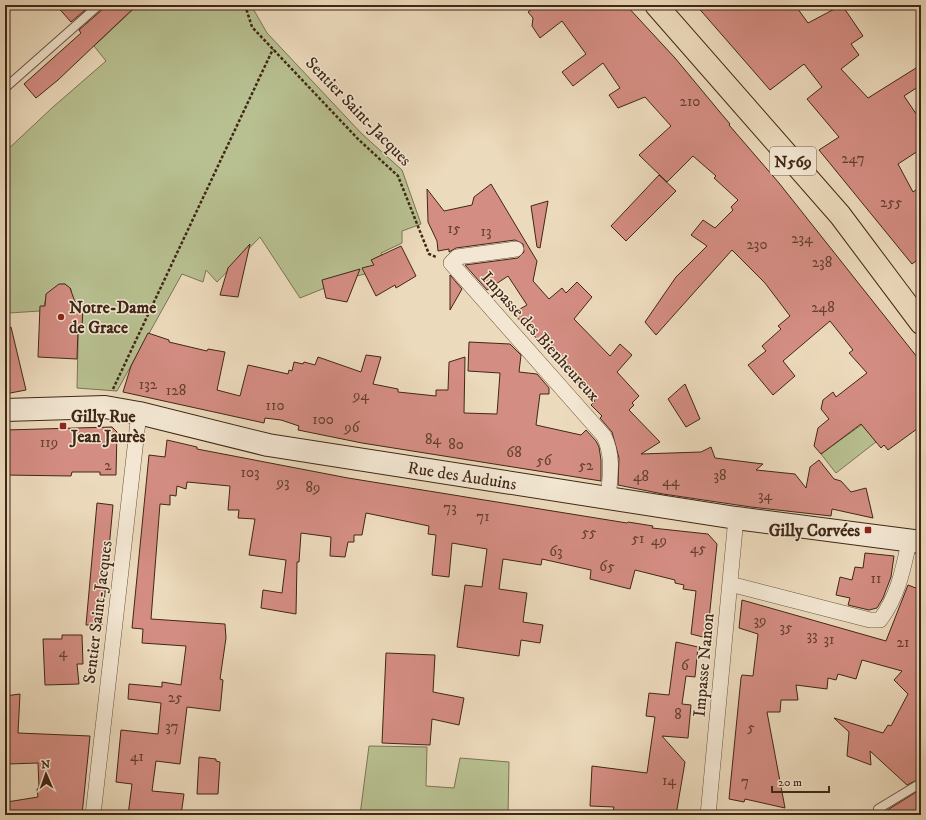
<svg xmlns="http://www.w3.org/2000/svg" width="926" height="820" font-family="'IM FELL DW Pica',serif">
<style>
.green{fill:#b8c091;stroke:#7c7454}
.building{fill:#d48d83;stroke:#402716}
.lines{fill:none;stroke-linecap:round;stroke-linejoin:round}
.lane-casing{stroke:#6b5440;stroke-width:10}
.street-casing{stroke:#6b5440;stroke-width:16}
.secondary-casing{stroke:#402716;stroke-width:24}
.primary-casing{stroke:#402716;stroke-width:24}
.path{stroke:#402716;stroke-width:2.5;stroke-dasharray:3 2;stroke-linecap:butt}
.lane{stroke:#f3e7d3;stroke-width:8}
.street{stroke:#f3e7d3;stroke-width:15}
.secondary{stroke:#f3e7d3;stroke-width:22}
.primary{stroke:#ecdabc;stroke-width:22}
.poi-dot{fill:#8f2418;stroke:#f3e7d3;stroke-width:1.5}
.labels{text-anchor:middle;stroke-width:3;stroke-linejoin:round;paint-order:stroke}
.number-label{font-size:15px;fill:#654031}
.shield{fill:#f3e7d3;stroke:#76614f;stroke-width:1}
.shield-label{font-size:16px;font-weight:bold;fill:#402716}
.street-label{font-size:17px;fill:#402716;stroke:#f3e7d3}
.poi-label{font-size:17px;font-weight:bold;fill:#402716;stroke:#f3e7d3;text-anchor:start}
</style>
<rect width="100%" height="100%" fill="#ecdabc"/>
<filter id="stains"><feTurbulence type="fractalNoise" baseFrequency=".005" numOctaves="4"/><feColorMatrix values="0 0 0 0 .2 0 0 0 0 .09 0 0 0 0 .02 0 0 0 .5 -.17"/></filter>
<radialGradient id="worn" r=".72"><stop offset=".6" stop-color="#630" stop-opacity="0"/><stop offset="1" stop-color="#630" stop-opacity=".3"/></radialGradient>
<path class="green" d="M138,5H251L267,33L362,134L402,170L421,224L402,231V243L381,253L384,260L365,274L352,277L300,298L260,237L217,282L206,270L203,282L182,274L117,391L77,388L79,302L72,301L71,289L65,284C54,284 54,291 51,300L45,301L44,306L40,311L9,313L5,294V152L53,107L106,61L94,46Z
M875,415L890,431L836,473L821,454Z
M369,746L427,747L426,786L454,788L460,758L509,762L508,815H360Z"/>
<path class="building" d="M56,5H91L71,22Z
M104,5H137L58,80L36,98L24,84L81,33L79,30L103,9Z
M537,5H626L675,58L719,111L730,124L729,125L779,183L921,362V426L888,450L884,445L881,448L861,424L821,454L814,446L818,428L829,419L821,409L823,400L833,392L836,397L867,373L849,353L853,350L830,321L783,361L795,376L773,395L748,365L766,351L762,346L781,329L778,326L790,316L765,283L732,250L656,335L645,322L676,277L707,246L691,235L703,220L715,228L733,210L731,207L738,200L714,178L716,176L693,156L667,182L639,155L671,126L645,97L618,108L609,95L620,88L603,63L573,86L562,72L586,54L562,21L540,38L532,26L533,18L528,12Z
M696,5H795L808,23L842,5L863,36L851,44L859,55L841,69L868,98L916,68L921,76V85L904,96L921,121V149L898,164L913,192L921,186V257L912,264L819,150L839,137L807,99L822,87L804,64L770,90Z
M659,175L676,191L626,241L611,226Z
M491,184L537,261L533,281L549,299L562,288L566,293L577,282L592,297L574,319L610,356L620,344L632,355L617,372L639,396L632,403L634,405L629,410L660,442L641,454L701,452L711,447L715,458L763,464L756,470L795,474L806,488L810,467L819,460L834,479L841,481L851,492L866,488L873,518L832,509L831,516L751,507L663,494L618,485L619,458L612,432L600,418L602,416L591,405L595,401L513,313L527,305L508,276L487,290L465,265L518,258L524,252L523,244L515,240L456,248L449,252V249L438,251L437,241L428,222L427,189L444,211L472,205L474,197Z
M548,201L540,248L537,247L531,206Z
M250,244L238,297L220,295L228,268Z
M401,246L416,276L396,288L395,285L376,296L362,268L374,265L371,260Z
M360,269L347,302L326,298L322,280Z
M450,275L462,289L450,310Z
M59,284H65L70,288L75,302H79V308L83,307L82,328H78L77,359L38,357L40,306H45L46,294Z
M11,327L26,390L5,394V328Z
M148,333L169,340V342L207,351L208,349L225,352L217,390L240,396L248,365L288,374L289,370L292,371L294,362L303,364L304,362L315,365L318,357L361,372L366,355L381,357L373,384L398,389V392L436,396V390H448L449,362L465,357L464,413L497,414L500,373L468,371L469,342L510,344L521,355L519,372L537,374L549,388V394H540L536,425L581,435L586,430L596,441L599,447L601,460V481L362,443L298,430L299,426L281,420L265,418L264,423L123,392L131,366Z
M685,384L700,419L686,427L668,399Z
M112,427L117,432L116,475H100V472H72L71,476L5,475V430Z
M167,440L197,447V449L348,478L627,523L628,522L653,526L652,528L708,534L717,544L707,638L691,634L696,591L683,589L684,585L675,583V580L635,570L630,589L590,579L591,570L542,559L541,565L503,559L499,589L527,593L523,622L543,625L540,643L521,640L519,656L457,647L465,585L482,587L487,549L452,543L449,577L432,575L436,535L428,534L429,526L366,513L362,535H354V542H348L345,557L330,556L331,537L301,533L299,562H297L296,614L261,608L263,590L282,593L286,560L249,555L255,519L238,518L239,510H228L230,486L187,482L186,489L177,486L176,496L170,495V505L160,504L151,619L225,624L226,638L220,679L223,680L220,711L187,707L180,764L156,761L152,791L184,794L181,815H128L132,784L116,782L121,730L158,734L161,703L128,699L129,684L162,687V682L181,685L186,646L142,643L143,629L132,628L149,455L165,457Z
M97,503L113,505L102,625H86Z
M865,553L894,556L891,577L883,598L877,608L869,610L848,605L850,598L836,595L840,577L852,580L855,567L863,568Z
M908,585L921,590V778L907,785L870,751L871,765L847,756L849,732L834,718L883,733L888,725L891,726L908,694L894,680L902,671L862,660L856,679L838,674L836,680L828,678L827,689L796,685L798,700H781L780,712H767L785,808L745,799L744,802L729,799L741,678L742,675L753,676L758,634L739,628L742,600L886,641Z
M62,635H82L83,664H77L79,684L45,685L43,639H62Z
M676,642L698,647L695,677L686,676L682,704L691,705L688,738L662,736L685,762L676,815H612L614,807L590,806L592,766L647,773L655,717L646,716L649,693L669,695Z
M386,653L435,655L433,692L464,698L459,725L432,719L430,745L382,743Z
M20,694L18,733L90,736L82,815H8L7,802L38,797L37,789L39,788L38,763L8,764V754H5V696Z
M199,757L216,759V761L220,762L218,794H197Z
M921,789V815H869L874,812L881,814Z"/>
<g class="lines">
<defs>
<path id="lane" d="M5,88L99,5
M878,809L921,783"/>
<path id="street" d="M516,249L457,257L451,263L604,436C614,457 610,476 608,499
M730,584L870,620H880C898,596 903,570 909,542
M93,815L139,413
M708,815L736,518"/>
<g id="secondary">
<path id="s1" d="M5,410L105,407L139,413L268,445L736,518L921,542"/>
</g>
<path id="primary" d="M656,5L840,215L921,323"/>
</defs>
<use href="#lane" class="lane-casing"/>
<use href="#street" class="street-casing"/>
<use href="#secondary" class="secondary-casing"/>
<use href="#primary" class="primary-casing"/>
<path class="path" d="M245,5L252,27L358,139L398,176L429,254L436,257
M113,389L273,49"/>
<use href="#lane" class="lane"/>
<use href="#street" class="street"/>
<use href="#secondary" class="secondary"/>
<use href="#primary" class="primary"/>
</g>
<g class="poi-dot">
<circle cx="61" cy="317" r="4"/>
<rect x="59" y="422" width="8" height="8" rx="2"/>
<rect x="864" y="526" width="8" height="8" rx="2"/>
</g>
<g class="labels">
<g class="number-label">
<text x="690" y="106">210</text>
<text x="853" y="163">247</text>
<text x="891" y="207">255</text>
<text x="454" y="233">15</text>
<text x="486" y="236">13</text>
<text x="802" y="243">234</text>
<text x="757" y="249">230</text>
<text x="822" y="267">238</text>
<text x="823" y="312">248</text>
<text x="148" y="389">132</text>
<text x="176" y="395">128</text>
<text x="361" y="400">94</text>
<text x="275" y="410">110</text>
<text x="323" y="424">100</text>
<text x="352" y="432">96</text>
<text x="433" y="444">84</text>
<text x="49" y="447">119</text>
<text x="456" y="449">80</text>
<text x="514" y="457">68</text>
<text x="544" y="465">56</text>
<text x="108" y="470">2</text>
<text x="586" y="470">52</text>
<text x="250" y="477">103</text>
<text x="720" y="480">38</text>
<text x="641" y="481">48</text>
<text x="671" y="486">44</text>
<text x="283" y="487">93</text>
<text x="313" y="492">89</text>
<text x="765" y="500">34</text>
<text x="450" y="512">73</text>
<text x="483" y="521">71</text>
<text x="589" y="537">55</text>
<text x="638" y="543">51</text>
<text x="659" y="545">49</text>
<text x="698" y="553">45</text>
<text x="556" y="556">63</text>
<text x="607" y="571">65</text>
<text x="876" y="583">11</text>
<text x="760" y="625">39</text>
<text x="786" y="632">35</text>
<text x="812" y="640">33</text>
<text x="829" y="644">31</text>
<text x="903" y="647">21</text>
<text x="63" y="657">4</text>
<text x="685" y="670">6</text>
<text x="175" y="702">25</text>
<text x="678" y="719">8</text>
<text x="172" y="731">37</text>
<text x="751" y="732">5</text>
<text x="137" y="761">41</text>
<text x="669" y="785">14</text>
<text x="745" y="786">7</text>
</g>
<rect class="shield" x="770" y="147" width="46" height="28" rx="3"/>
<g class="shield-label">
<text x="793" y="167">N569</text>
</g>
<g class="street-label">
<text transform="translate(359 111) rotate(46)" y="6">Sentier Saint-Jacques</text>
<text transform="translate(541 336) rotate(48)" y="6">Impasse des Bienheureux</text>
<text dy="6" stroke="none"><textPath href="#s1" startOffset="464">Rue des Auduins</textPath></text>
<text transform="translate(97 612) rotate(-83)" y="6">Sentier Saint-Jacques</text>
<text transform="translate(703 665) rotate(-85)" y="6">Impasse Nanon</text>
</g>
<g class="poi-label">
<text x="69" y="313">Notre-Dame<tspan x="69" dy="20">de Grace</tspan></text>
<text x="71" y="422">Gilly Rue<tspan x="71" dy="20">Jean Jaurès</tspan></text>
<text x="860" y="536" text-anchor="end">Gilly Corvées</text>
</g>
</g>
<rect width="926" height="820" fill="none" stroke="#ecdabc" stroke-width="20"/>
<rect x="6" y="6" width="914" height="808" fill="none" stroke="#402716" stroke-width="2"/>
<rect x="10" y="10" width="906" height="800" fill="none" stroke="#402716"/>
<g transform="translate(46 774) rotate(358)" stroke="#f3e7d3" stroke-width="3" paint-order="stroke">
<path d="M0-3L7 15L0 10L-7 15Z" fill="#402716"/>
<text y="-6" font-size="11" font-weight="bold" text-anchor="middle" fill="#402716">N</text>
</g>
<path d="M772 786v6h57v-6" fill="none" stroke="#402716" stroke-width="2"/>
<text x="778" y="786" font-size="12" fill="#402716" stroke="#f3e7d3" stroke-width="3" paint-order="stroke">20 m</text>
<rect width="100%" height="100%" filter="url(#stains)"/>
<rect width="100%" height="100%" fill="url(#worn)"/>
</svg>
